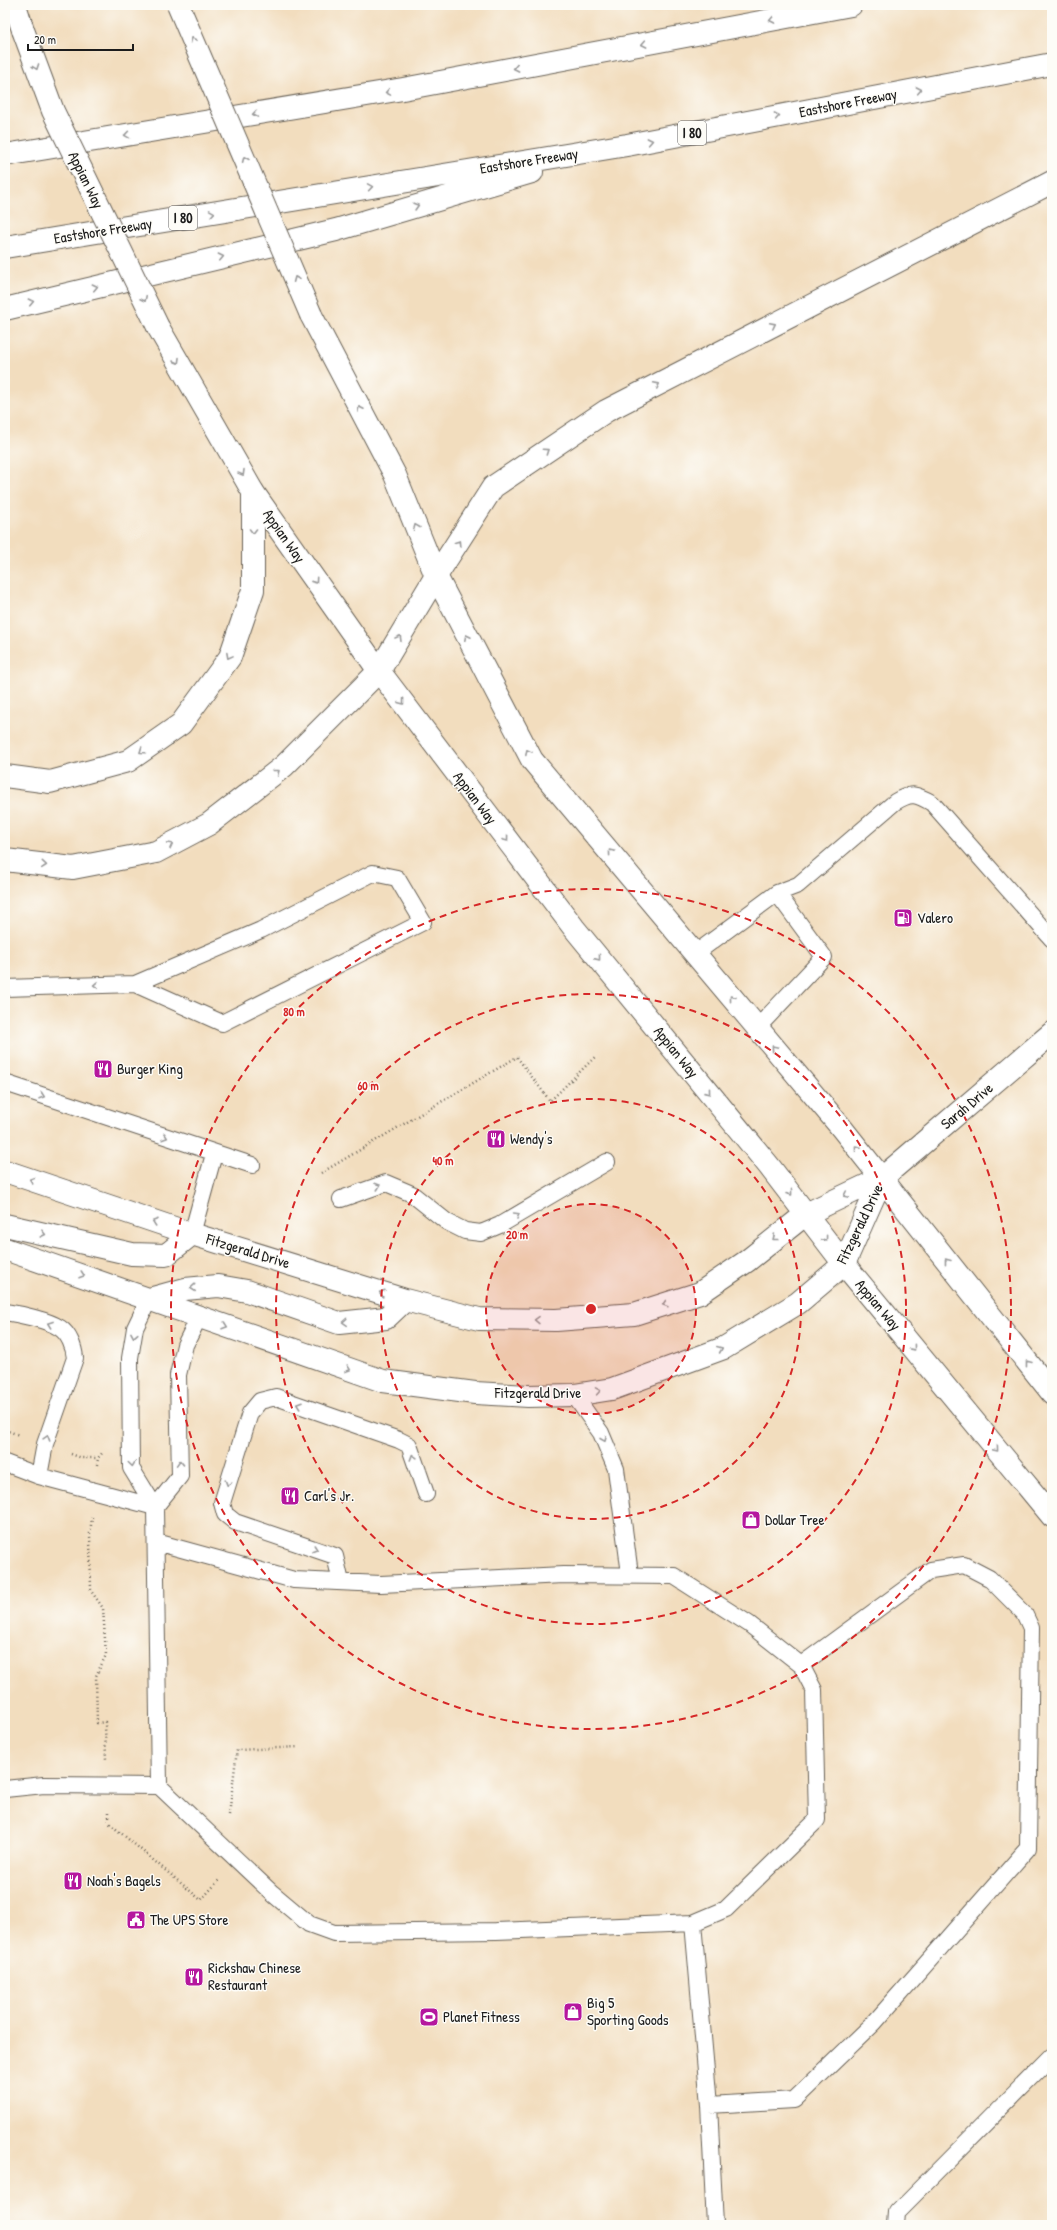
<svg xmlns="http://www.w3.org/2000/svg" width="1057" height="2230" font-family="'Patrick Hand',sans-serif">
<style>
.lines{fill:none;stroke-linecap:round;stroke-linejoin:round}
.lane-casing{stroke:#676055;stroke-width:18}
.street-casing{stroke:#676055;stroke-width:24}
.secondary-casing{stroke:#676055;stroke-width:24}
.highway-casing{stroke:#676055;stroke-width:24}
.path{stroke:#676055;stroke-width:2.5;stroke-dasharray:1 3;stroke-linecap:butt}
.lane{stroke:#fff;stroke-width:16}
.street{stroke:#fff;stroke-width:22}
.secondary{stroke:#fff;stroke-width:22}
.highway{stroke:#fff;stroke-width:22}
.secondary-bridge-casing{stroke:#676055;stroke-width:24;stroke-linecap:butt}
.secondary-bridge{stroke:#fff;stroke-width:22}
.oneway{stroke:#999}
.ring{fill:none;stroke:#d62828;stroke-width:2;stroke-dasharray:7 5}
.labels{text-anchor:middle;stroke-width:3;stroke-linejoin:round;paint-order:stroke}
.shield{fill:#fdfcf7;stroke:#605f5e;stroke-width:1}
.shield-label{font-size:14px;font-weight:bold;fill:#1c1c1c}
.street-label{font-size:15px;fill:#1c1c1c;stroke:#fdfcf7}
.poi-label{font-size:15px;fill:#1c1c1c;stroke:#fdfcf7;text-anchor:start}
.centre{fill:#d62828;stroke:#fdfcf7;stroke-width:2}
.ring-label{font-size:12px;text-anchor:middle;font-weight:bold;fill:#d62828;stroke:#fdfcf7;stroke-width:3;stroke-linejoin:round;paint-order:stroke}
</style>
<rect width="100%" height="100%" fill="#fdfcf7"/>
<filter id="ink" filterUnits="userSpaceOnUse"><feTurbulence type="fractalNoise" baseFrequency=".025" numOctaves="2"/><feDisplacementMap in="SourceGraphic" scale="8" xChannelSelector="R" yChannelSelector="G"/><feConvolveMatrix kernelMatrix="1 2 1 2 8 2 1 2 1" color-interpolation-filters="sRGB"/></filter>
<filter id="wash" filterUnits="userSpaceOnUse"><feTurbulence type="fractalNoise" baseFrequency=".012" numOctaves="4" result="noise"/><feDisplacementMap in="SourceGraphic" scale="16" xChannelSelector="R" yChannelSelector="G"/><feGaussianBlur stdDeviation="0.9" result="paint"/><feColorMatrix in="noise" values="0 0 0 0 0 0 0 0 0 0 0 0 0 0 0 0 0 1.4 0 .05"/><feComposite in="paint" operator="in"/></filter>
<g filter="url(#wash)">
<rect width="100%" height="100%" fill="#f2ddbe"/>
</g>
<g filter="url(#ink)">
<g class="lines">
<defs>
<path id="lane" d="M696,953L777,893L798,885L895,802C912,792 916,794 932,803L1052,939
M5,988L135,984L261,930L373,873L397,878L423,922L222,1023L135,984
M757,1028L824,957L777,893
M5,1083L252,1165
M341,1199L386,1183L412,1194L447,1222L465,1231L481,1233L500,1225L607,1162
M192,1234L214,1154
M5,1312C19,1314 48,1320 60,1328C69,1334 74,1347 75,1358L45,1444L39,1476
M574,1395L601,1433L616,1469L630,1574
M5,1463L39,1476L155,1507
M155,1507L180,1476L178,1375L185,1345L199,1317
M156,1542L294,1580L381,1584L563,1575L674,1576L749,1624L801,1665L814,1690L817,1820L726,1909L693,1923L496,1931L334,1933L309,1924L272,1893L159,1786
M341,1582L335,1556L235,1522L225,1514L222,1503L250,1413L260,1401L276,1397L399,1440L409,1445L426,1494
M5,1789L44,1785L159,1786L155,1507L131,1468L130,1358L135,1328L149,1299
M693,1923L709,2105L715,2225
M709,2105L794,2100L874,2023L1028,1848L1031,1628L1024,1613L989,1578L964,1565L931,1570L801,1665
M896,2225L897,2212L1052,2056"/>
<path id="street" d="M882,1178L1052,1033"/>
<path id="secondary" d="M15,5L23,30
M311,315L395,475L436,576L532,760L840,1126L1052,1393
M158,327L253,492L379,671L574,928L769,1166L844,1264L1052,1516
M5,1171L192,1234L405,1300L479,1319L556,1320L634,1314L700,1293L747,1261L806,1214L882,1178
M5,1225L132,1254L166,1255L192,1234
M5,1249L383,1381L475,1393L528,1396L574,1395L612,1389L724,1348L798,1303L844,1264L882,1178
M149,1299L185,1289L218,1286L247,1291L339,1323L386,1318L405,1300"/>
<path id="highway" d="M5,155L403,89L851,5
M5,247L627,145L1052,64
M5,309L336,230L532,172
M5,776L50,782L128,761L181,724L230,657L253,590V492
M5,860L73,868L156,852L209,824L284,766L379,671L436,576L493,487L606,411L1052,182"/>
</defs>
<use href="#lane" class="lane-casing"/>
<use href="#street" class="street-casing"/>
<use href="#secondary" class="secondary-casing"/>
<use href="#highway" class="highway-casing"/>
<path class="path" d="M321,1173L517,1057L550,1101L596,1056
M5,1430L19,1435
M71,1454L82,1458H98
M97,1465L98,1458L103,1452
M92,1517L90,1533L91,1591L103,1608L106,1655L96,1676L97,1723L105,1722L106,1759
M109,1812V1823L201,1900L220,1879
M229,1815L237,1750L299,1747"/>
<use href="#lane" class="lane"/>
<use href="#street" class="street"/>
<use href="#secondary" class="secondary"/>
<use href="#highway" class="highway"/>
<defs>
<path id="secondary-bridge" d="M178,5L311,315
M23,30L53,111L158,327"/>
</defs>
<use href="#secondary-bridge" class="secondary-bridge-casing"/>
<use href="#secondary-bridge" class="secondary-bridge"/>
</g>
<defs><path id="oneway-chevron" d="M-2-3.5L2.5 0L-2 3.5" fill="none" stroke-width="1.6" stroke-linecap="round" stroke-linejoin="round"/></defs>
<g class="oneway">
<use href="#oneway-chevron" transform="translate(772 20) rotate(169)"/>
<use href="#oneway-chevron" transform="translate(193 40) rotate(-113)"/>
<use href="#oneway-chevron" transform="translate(644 44) rotate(169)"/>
<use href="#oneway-chevron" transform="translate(36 67) rotate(70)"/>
<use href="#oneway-chevron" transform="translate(516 68) rotate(169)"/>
<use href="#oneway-chevron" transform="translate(919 90) rotate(-11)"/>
<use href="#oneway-chevron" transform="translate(388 92) rotate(170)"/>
<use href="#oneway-chevron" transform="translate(255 114) rotate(171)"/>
<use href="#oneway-chevron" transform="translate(777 116) rotate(-11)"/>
<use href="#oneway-chevron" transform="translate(127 135) rotate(171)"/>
<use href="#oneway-chevron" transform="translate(650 141) rotate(-11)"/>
<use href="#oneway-chevron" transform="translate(245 159) rotate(-113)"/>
<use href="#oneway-chevron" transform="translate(370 187) rotate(-9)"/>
<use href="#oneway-chevron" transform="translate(416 206) rotate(-16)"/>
<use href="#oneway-chevron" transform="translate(212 213) rotate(-9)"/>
<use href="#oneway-chevron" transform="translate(221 257) rotate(-13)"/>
<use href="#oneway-chevron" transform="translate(296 279) rotate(-113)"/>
<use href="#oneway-chevron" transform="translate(95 287) rotate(-13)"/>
<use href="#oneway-chevron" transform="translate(144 299) rotate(64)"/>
<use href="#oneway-chevron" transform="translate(31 302) rotate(-13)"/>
<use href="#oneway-chevron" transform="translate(773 325) rotate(-27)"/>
<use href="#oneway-chevron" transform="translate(177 361) rotate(60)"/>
<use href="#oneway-chevron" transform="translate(657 385) rotate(-27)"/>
<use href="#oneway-chevron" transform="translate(360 409) rotate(-117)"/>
<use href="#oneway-chevron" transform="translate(546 451) rotate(-34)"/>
<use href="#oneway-chevron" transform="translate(242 473) rotate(60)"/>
<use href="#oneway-chevron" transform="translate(416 527) rotate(-112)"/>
<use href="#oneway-chevron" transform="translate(253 531) rotate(90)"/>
<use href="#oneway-chevron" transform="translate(458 543) rotate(-57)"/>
<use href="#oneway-chevron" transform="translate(315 581) rotate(55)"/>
<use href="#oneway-chevron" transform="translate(467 637) rotate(-117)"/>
<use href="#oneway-chevron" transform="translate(399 638) rotate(-59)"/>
<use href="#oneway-chevron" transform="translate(229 656) rotate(118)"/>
<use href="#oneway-chevron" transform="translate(402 702) rotate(53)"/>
<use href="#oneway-chevron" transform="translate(142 751) rotate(145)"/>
<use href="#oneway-chevron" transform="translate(528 752) rotate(-118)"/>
<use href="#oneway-chevron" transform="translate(277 772) rotate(-38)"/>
<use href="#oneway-chevron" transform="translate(506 839) rotate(53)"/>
<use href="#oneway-chevron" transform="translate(170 845) rotate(-28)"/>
<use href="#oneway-chevron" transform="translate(611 852) rotate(-130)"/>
<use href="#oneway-chevron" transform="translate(44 865) rotate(5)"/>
<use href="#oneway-chevron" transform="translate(598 958) rotate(51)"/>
<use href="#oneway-chevron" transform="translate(96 985) rotate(178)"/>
<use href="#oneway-chevron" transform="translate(732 998) rotate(-129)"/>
<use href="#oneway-chevron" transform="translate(774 1048) rotate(-130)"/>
<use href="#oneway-chevron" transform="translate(708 1092) rotate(51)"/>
<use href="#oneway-chevron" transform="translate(42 1096) rotate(19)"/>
<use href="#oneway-chevron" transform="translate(165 1137) rotate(19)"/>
<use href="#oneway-chevron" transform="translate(857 1148) rotate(-129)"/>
<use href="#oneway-chevron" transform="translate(32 1180) rotate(-161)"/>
<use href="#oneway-chevron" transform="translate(378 1186) rotate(-19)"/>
<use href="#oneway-chevron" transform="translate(790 1193) rotate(52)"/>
<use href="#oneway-chevron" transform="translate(846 1195) rotate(154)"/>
<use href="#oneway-chevron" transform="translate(517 1215) rotate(-30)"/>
<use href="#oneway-chevron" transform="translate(155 1222) rotate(-161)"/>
<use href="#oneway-chevron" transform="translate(43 1234) rotate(14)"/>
<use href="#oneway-chevron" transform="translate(775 1238) rotate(142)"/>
<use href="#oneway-chevron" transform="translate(825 1239) rotate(53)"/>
<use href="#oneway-chevron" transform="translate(947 1261) rotate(-128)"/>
<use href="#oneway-chevron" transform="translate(82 1275) rotate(19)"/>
<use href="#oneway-chevron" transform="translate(193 1288) rotate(175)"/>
<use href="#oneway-chevron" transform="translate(382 1293) rotate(-163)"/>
<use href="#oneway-chevron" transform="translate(665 1304) rotate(163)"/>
<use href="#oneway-chevron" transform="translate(537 1320) rotate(-179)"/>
<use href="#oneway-chevron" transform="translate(345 1322) rotate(176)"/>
<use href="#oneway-chevron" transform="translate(50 1324) rotate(-160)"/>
<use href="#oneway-chevron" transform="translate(225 1326) rotate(19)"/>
<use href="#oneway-chevron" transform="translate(134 1335) rotate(100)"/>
<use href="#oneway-chevron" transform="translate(913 1348) rotate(50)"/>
<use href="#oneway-chevron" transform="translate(720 1349) rotate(-23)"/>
<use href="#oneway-chevron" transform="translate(1028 1363) rotate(-128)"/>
<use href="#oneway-chevron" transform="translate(348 1369) rotate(19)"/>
<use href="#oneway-chevron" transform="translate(598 1391) rotate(-10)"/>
<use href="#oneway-chevron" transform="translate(299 1405) rotate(-161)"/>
<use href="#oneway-chevron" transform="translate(47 1438) rotate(-72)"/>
<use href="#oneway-chevron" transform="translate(604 1439) rotate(68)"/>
<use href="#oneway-chevron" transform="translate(996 1449) rotate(50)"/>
<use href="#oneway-chevron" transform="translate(413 1457) rotate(-107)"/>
<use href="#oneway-chevron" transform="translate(180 1463) rotate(-92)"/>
<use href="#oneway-chevron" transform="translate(132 1464) rotate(82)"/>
<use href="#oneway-chevron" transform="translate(228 1483) rotate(107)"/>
<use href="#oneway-chevron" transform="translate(315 1549) rotate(19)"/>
</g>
</g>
<circle cx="591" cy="1309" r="105" fill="#d62828" fill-opacity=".12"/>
<g class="ring">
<circle cx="591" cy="1309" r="105"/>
<circle cx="591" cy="1309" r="210"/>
<circle cx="591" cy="1309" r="315"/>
<circle cx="591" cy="1309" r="420"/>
</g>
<defs>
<symbol id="fuel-square" viewBox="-11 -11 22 22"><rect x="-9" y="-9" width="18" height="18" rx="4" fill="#b5179e" stroke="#fdfcf7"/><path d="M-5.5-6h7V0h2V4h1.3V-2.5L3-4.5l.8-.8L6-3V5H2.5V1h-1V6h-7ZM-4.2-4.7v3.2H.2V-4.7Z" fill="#fff"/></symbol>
<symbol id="restaurant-square" viewBox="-11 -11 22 22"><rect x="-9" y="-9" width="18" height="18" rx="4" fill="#b5179e" stroke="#fdfcf7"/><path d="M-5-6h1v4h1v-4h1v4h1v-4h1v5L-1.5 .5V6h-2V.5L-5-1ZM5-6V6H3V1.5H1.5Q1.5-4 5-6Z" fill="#fff"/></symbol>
<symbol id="shop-square" viewBox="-11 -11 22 22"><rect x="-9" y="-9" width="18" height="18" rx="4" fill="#b5179e" stroke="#fdfcf7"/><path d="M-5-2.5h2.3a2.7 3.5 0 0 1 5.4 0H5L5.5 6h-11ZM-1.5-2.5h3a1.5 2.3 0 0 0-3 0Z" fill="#fff"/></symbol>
<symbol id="civic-square" viewBox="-11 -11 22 22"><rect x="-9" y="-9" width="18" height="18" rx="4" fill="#b5179e" stroke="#fdfcf7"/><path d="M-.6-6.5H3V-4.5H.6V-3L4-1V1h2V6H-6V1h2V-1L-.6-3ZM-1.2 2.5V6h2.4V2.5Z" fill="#fff"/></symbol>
<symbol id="stadium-square" viewBox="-11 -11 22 22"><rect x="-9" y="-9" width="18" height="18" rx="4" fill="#b5179e" stroke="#fdfcf7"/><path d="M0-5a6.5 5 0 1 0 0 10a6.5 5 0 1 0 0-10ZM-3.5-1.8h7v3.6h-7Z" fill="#fff"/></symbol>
</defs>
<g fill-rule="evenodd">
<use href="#fuel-square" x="892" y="907" width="22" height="22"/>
<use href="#restaurant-square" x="92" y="1058" width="22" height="22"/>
<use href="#restaurant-square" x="485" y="1128" width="22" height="22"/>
<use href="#restaurant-square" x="279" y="1485" width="22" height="22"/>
<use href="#shop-square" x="740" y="1509" width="22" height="22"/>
<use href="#restaurant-square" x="62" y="1870" width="22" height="22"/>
<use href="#civic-square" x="125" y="1909" width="22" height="22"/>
<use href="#restaurant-square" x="183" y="1966" width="22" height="22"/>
<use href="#shop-square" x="562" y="2001" width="22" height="22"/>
<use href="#stadium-square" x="418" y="2006" width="22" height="22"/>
</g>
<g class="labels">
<g class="shield">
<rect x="678" y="121" width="28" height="24" rx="3"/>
<rect x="169" y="206" width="28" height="24" rx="3"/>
</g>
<g class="shield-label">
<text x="692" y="138">I 80</text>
<text x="183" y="223">I 80</text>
</g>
<g class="street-label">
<text transform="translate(848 103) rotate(-11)" y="5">Eastshore Freeway</text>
<text transform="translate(529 161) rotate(-9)" y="5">Eastshore Freeway</text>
<text transform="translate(86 180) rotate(64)" y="5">Appian Way</text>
<text transform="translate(103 231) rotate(-9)" y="5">Eastshore Freeway</text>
<text transform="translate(284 536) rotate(55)" y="5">Appian Way</text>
<text transform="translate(475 798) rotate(53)" y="5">Appian Way</text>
<text transform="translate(676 1052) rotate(51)" y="5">Appian Way</text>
<text transform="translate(967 1106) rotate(-40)" y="5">Sarah Drive</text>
<text transform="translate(860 1224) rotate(-64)" y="5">Fitzgerald Drive</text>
<text transform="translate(248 1251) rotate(17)" y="5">Fitzgerald Drive</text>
<text transform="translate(878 1305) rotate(50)" y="5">Appian Way</text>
<text x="538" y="1398">Fitzgerald Drive</text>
</g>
<g class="poi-label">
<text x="917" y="923">Valero</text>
<text x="117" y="1074">Burger King</text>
<text x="510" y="1144">Wendy's</text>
<text x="304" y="1501">Carl's Jr.</text>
<text x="765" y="1525">Dollar Tree</text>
<text x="87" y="1886">Noah's Bagels</text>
<text x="150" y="1925">The UPS Store</text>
<text x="208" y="1973">Rickshaw Chinese<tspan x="208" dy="17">Restaurant</tspan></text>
<text x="587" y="2008">Big 5<tspan x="587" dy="17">Sporting Goods</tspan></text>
<text x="443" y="2022">Planet Fitness</text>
</g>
</g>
<circle cx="591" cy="1309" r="6" class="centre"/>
<g class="ring-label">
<text x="294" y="1016">80 m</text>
<text x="368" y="1090">60 m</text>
<text x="443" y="1165">40 m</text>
<text x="517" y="1239">20 m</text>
</g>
<rect width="1057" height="2230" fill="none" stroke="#fdfcf7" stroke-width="20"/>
<path d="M28 44v6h105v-6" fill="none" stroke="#1c1c1c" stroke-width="2"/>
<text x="34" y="44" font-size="12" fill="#1c1c1c" stroke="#fdfcf7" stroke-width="3" paint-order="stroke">20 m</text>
</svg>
